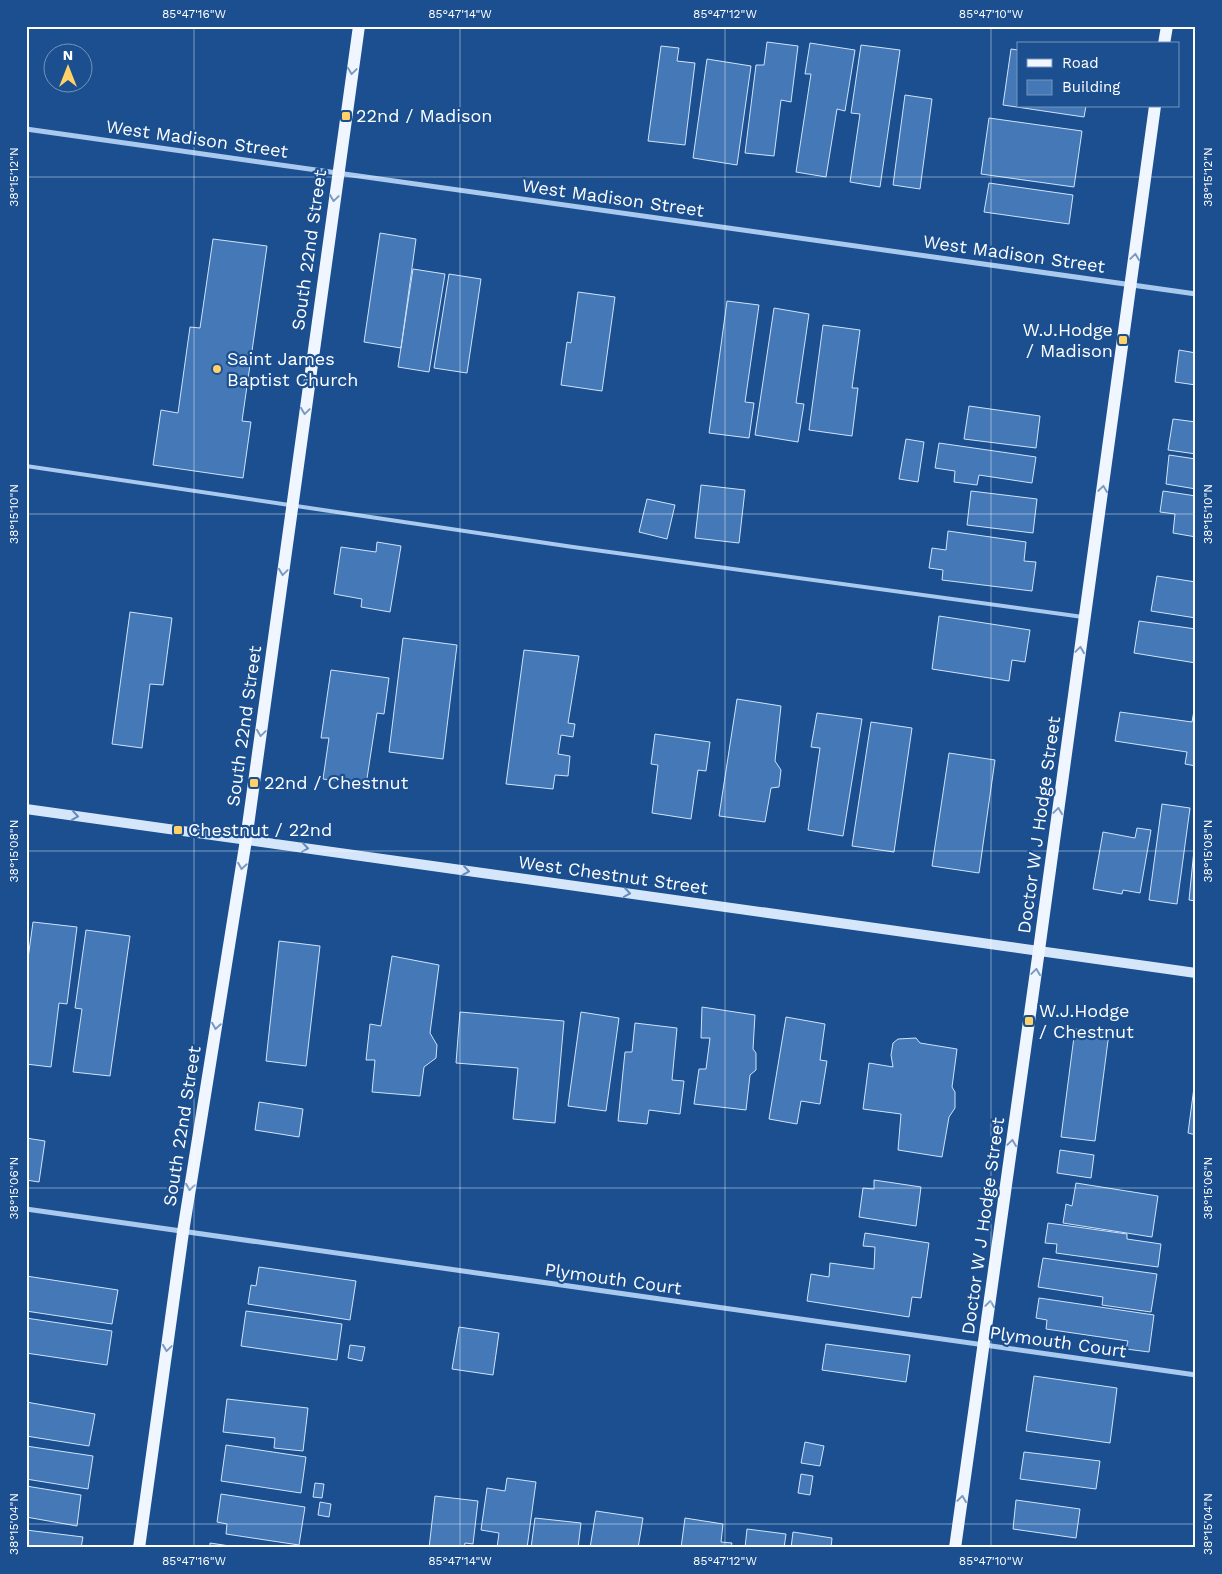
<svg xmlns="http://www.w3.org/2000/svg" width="1222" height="1574" font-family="'Work Sans',sans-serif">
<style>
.building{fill:#4478b7;stroke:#cfe3fa}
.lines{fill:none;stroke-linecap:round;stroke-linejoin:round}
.lane{stroke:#a9c9ee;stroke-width:4}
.street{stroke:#a9c9ee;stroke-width:5}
.secondary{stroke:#d6e6fa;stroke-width:10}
.primary{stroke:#f0f6ff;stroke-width:12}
.oneway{stroke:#7b9ac1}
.oneway2{stroke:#668bba}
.ticks{fill:none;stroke:#fff;stroke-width:1;stroke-opacity:0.45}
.poi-dot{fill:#ffd166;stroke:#1b4f8f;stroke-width:2}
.labels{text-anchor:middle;stroke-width:4.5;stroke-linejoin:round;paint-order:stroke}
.poi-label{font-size:18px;fill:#fff;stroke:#1b4f8f;text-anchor:start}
.street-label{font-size:18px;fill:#fff;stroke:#1b4f8f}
.neatline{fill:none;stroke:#fff;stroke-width:2}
.ticks-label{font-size:12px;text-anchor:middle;fill:#fff}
</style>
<rect width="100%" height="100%" fill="#1b4f8f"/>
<path class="building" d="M767,42L798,46L791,102L781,100L774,156L745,153L756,65H764Z
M810,43L855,50L845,111L837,109L826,177L796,172L811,74H805Z
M861,45L900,50L880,187L850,182L860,114L851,113Z
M661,46L679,48L677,61L695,63L685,145L648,141Z
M1011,49L1018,50V106H1086L1084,117L1003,105Z
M707,59L751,66L737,165L693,158Z
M905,95L932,99L920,189L893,185Z
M989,118L1082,131L1074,187L981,174Z
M989,183L1073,195L1069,224L984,212Z
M380,233L416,239L401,348L364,342Z
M213,239L267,246L242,421L251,422L243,478L153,465L161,410L178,413L190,327L200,328Z
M413,269L445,274L429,372L398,367Z
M449,274L481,279L467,373L434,368Z
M578,292L615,297L602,391L561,385L567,342L571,343Z
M727,301L759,305L745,402L754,403L749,438L709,433Z
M774,308L809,314L796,403L804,404L798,442L755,435Z
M823,325L860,330L852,388H858L852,436L809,430Z
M1179,350L1196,353V385L1175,382Z
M969,406L1040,416L1036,448L964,439Z
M1173,419L1196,422V454L1168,450Z
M906,439L924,442L918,482L899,479Z
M939,443L1036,457L1032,483L979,475L977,485L954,482L955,471L935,468Z
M1169,455L1196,459V489L1166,484Z
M701,485L745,490L739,543L695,538Z
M971,491L1037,499L1033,533L967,525Z
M1163,491L1196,496V537L1173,533L1175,514L1160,512Z
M647,499L675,505L667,539L639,532Z
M948,531L1026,542L1024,561L1036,562L1032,591L942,580L943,570L929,568L932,548L946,550Z
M377,542L401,546L390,612L361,607L362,599L334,594L341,547L376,552Z
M1157,576L1196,582V618L1151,611Z
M130,612L172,618L163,685L150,684L142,748L112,744Z
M939,616L1030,630L1025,662L1012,660L1009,681L932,669Z
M1139,621L1196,629V663L1134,653Z
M403,638L457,645L443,759L389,752Z
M524,650L579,656L568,723L575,724L573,737L561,735L558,754L570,756L568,776L555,775L553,789L506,784Z
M331,670L389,678L384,714L377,713L366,785L323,779L329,738H321Z
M737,699L781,706L775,761L781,770L779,787L771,788L765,822L719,816Z
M1195,705L1196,766L1185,764L1187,752L1115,741L1120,712L1192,722Z
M817,713L862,719L843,836L808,830L820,748L811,747Z
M871,722L912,728L894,852L852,846Z
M655,734L710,742L706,771L698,770L691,819L652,813L658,765L651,764Z
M949,753L995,760L979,873L932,866Z
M1162,804L1190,808L1177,904L1149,900Z
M1137,828L1151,830L1140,893L1123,890L1122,894L1093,889L1103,832L1135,838Z
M1194,850H1196V901L1189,900Z
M33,922L77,927L67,1004L59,1003L51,1067L26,1064V973Z
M86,930L130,936L110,1076L73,1072L82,1009L75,1008Z
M279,941L320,946L306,1066L266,1061Z
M392,956L439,965L430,1033L437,1045L436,1058L424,1067L420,1096L372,1092L375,1060H366L370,1024L381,1026Z
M702,1007L755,1015L753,1049L756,1053V1070L750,1075L746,1110L694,1104L699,1069H706L710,1038H701Z
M460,1012L564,1021L555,1123L513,1119L518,1068L456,1063Z
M581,1012L619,1018L606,1111L568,1106Z
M786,1017L825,1024L820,1060L827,1061L820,1104L801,1101L797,1124L769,1119Z
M635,1023L677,1028L672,1080L684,1081L680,1114L649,1110L647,1124L618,1121L625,1052H632Z
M1075,1029L1109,1033L1095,1141L1061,1137Z
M916,1038L920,1043L957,1049L952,1087L955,1092V1108L949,1117L942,1157L898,1150L901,1114L863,1109L869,1063L893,1067L891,1055L893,1043L898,1039Z
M1196,1072V1135L1188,1133Z
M259,1102L303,1109L299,1137L255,1130Z
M26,1138L45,1141L39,1182L26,1180Z
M1060,1150L1094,1155L1091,1178L1057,1173Z
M874,1180L921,1187L916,1226L859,1217L863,1188L874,1189Z
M1076,1183L1158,1196L1152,1237L1063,1223L1066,1204L1072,1206Z
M1048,1223L1127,1234V1239L1161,1244L1158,1267L1056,1253L1057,1244L1045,1243Z
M865,1233L929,1243L921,1298L912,1297L909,1317L807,1301L811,1274L829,1277L830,1263L874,1269L875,1247L863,1246Z
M1043,1258L1157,1274L1151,1312L1102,1305L1103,1297L1038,1287Z
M259,1267L356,1281L350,1320L248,1304L251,1285L256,1286Z
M26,1276L118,1290L112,1324L26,1311Z
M1039,1298L1154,1315L1149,1352L1126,1349L1128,1341L1046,1329L1047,1320L1036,1318Z
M246,1311L342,1324L337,1360L241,1346Z
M26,1318L112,1331L107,1365L26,1353Z
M459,1327L499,1333L493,1375L452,1369Z
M826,1344L910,1355L906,1382L822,1370Z
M350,1345L365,1347L362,1361L348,1358Z
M1034,1376L1117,1388L1110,1443L1026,1431Z
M227,1399L308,1408L303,1451L274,1448L275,1438L223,1432Z
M26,1402L95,1414L89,1446L26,1436Z
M805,1442L824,1446L820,1466L801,1463Z
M226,1445L306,1457L301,1493L221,1481Z
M26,1446L93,1456L88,1489L26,1479Z
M1024,1452L1100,1461L1096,1489L1020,1479Z
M801,1474L813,1476L810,1495L798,1493Z
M507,1478L536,1482L527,1548H497L499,1533L481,1530L487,1488L505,1491Z
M315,1483L324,1484L322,1498L313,1497Z
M26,1486L81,1495L77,1526L26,1517Z
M221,1494L305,1507L299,1545L226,1534L227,1524L217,1522Z
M435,1496L478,1501L473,1544L465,1543L464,1548H429Z
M1016,1500L1080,1509L1076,1538L1013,1529Z
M320,1502L331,1504L329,1517L318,1515Z
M596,1511L643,1518L638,1548H590Z
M535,1518L581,1523L578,1548H531Z
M685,1518L723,1524L721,1542L732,1543L731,1548H681Z
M747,1529L786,1534L784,1548H745Z
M26,1530L83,1537L81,1548H26Z
M793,1532L832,1538L831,1548H791Z
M210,1543L243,1548H210Z"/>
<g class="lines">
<path class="lane" d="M26,466L573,547L1083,617"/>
<path class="street" d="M26,129L1196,294
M26,1209L1196,1375"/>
<path class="secondary" d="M26,809L1196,973"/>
<path class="primary" d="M1164,44L1167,26
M139,1548L183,1232L246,840L359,26
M955,1548L1039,950L1155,106"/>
</g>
<defs><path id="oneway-chevron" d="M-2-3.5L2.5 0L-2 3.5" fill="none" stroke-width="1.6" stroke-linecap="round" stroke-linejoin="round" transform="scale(1.25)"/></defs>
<g class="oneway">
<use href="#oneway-chevron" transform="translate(352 71) rotate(98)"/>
<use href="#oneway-chevron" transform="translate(334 198) rotate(98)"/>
<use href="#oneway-chevron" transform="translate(1135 257) rotate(-82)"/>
<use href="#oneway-chevron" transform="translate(305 411) rotate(98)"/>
<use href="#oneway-chevron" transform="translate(1103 489) rotate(-82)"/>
<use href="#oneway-chevron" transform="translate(283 572) rotate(98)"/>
<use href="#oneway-chevron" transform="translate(1080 650) rotate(-82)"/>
<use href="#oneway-chevron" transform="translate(261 733) rotate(98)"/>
<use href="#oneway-chevron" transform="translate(1058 811) rotate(-82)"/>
<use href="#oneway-chevron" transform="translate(242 866) rotate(99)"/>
<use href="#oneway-chevron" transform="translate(1036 972) rotate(-82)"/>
<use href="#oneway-chevron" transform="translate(216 1026) rotate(99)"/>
<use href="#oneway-chevron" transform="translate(1012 1143) rotate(-82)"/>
<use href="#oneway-chevron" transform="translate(190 1187) rotate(99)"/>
<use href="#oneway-chevron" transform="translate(990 1304) rotate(-82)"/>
<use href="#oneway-chevron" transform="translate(167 1348) rotate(98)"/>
<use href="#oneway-chevron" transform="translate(962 1499) rotate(-82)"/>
</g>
<g class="oneway2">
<use href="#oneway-chevron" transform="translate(75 816) rotate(8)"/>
<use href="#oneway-chevron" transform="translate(305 848) rotate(8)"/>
<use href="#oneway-chevron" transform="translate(466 871) rotate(8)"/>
<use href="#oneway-chevron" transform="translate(627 893) rotate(8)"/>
</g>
<path class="ticks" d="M194,26V1548M460,26V1548M725,26V1548M991,26V1548M26,177H1196M26,514H1196M26,851H1196M26,1188H1196M26,1524H1196"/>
<g class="poi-dot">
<rect x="341" y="111" width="10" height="10" rx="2.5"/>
<rect x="1118" y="335" width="10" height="10" rx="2.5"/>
<circle cx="217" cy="369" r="5"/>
<rect x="249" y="778" width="10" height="10" rx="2.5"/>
<rect x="173" y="825" width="10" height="10" rx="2.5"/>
<rect x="1024" y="1016" width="10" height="10" rx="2.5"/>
</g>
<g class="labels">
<g class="poi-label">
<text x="356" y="122">22nd / Madison</text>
<text x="1113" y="336" text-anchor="end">W.J.Hodge<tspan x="1113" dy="21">/ Madison</tspan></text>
<text x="227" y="365">Saint James<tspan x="227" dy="21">Baptist Church</tspan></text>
<text x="264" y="789">22nd / Chestnut</text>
<text x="188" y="836">Chestnut / 22nd</text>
<text x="1039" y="1017">W.J.Hodge<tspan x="1039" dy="21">/ Chestnut</tspan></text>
</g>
<g class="street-label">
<text transform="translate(197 139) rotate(8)" y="6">West Madison Street</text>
<text transform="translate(613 198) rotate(8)" y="6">West Madison Street</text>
<text transform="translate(309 250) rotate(-82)" y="6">South 22nd Street</text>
<text transform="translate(1014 254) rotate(8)" y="6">West Madison Street</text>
<text transform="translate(244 726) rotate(-82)" y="6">South 22nd Street</text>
<text transform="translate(1039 825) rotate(-82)" y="6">Doctor W J Hodge Street</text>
<text transform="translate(613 875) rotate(8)" y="6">West Chestnut Street</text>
<text transform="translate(182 1126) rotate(-81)" y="6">South 22nd Street</text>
<text transform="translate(983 1226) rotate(-82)" y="6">Doctor W J Hodge Street</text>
<text transform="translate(613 1279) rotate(8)" y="6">Plymouth Court</text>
<text transform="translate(1058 1342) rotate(8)" y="6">Plymouth Court</text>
</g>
</g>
<rect width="1222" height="1574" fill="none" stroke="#1b4f8f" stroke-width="55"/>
<rect x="1017" y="42" width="162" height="65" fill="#1b4f8f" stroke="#7695bc"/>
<rect x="1027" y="59" width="25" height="8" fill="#f0f6ff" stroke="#7695bc"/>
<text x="1062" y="68" font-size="15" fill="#ffffff">Road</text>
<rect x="1027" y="80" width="25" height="15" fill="#4478b7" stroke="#7695bc"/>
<text x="1062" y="92" font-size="15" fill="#ffffff">Building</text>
<g transform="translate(68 68)"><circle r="24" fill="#1b4f8f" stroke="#7695bc"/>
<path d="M0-4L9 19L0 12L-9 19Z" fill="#ffd166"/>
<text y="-8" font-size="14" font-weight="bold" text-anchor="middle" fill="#ffffff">N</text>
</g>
<rect x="28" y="28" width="1166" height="1518" class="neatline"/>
<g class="ticks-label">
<text x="194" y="18">85°47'16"W</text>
<text x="460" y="18">85°47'14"W</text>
<text x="725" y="18">85°47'12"W</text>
<text x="991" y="18">85°47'10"W</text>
<text transform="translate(14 177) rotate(-90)" y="4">38°15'12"N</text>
<text transform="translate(1208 177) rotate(-90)" y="4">38°15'12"N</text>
<text transform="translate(14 514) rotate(-90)" y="4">38°15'10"N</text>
<text transform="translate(1208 514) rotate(-90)" y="4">38°15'10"N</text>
<text transform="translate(14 851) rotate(-90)" y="4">38°15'08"N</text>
<text transform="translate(1208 851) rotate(-90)" y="4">38°15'08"N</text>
<text transform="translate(14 1188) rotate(-90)" y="4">38°15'06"N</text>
<text transform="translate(1208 1188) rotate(-90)" y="4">38°15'06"N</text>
<text transform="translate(14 1524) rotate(-90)" y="4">38°15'04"N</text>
<text transform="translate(1208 1524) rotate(-90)" y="4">38°15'04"N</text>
<text x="194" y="1565">85°47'16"W</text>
<text x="460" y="1565">85°47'14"W</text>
<text x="725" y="1565">85°47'12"W</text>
<text x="991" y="1565">85°47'10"W</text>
</g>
</svg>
